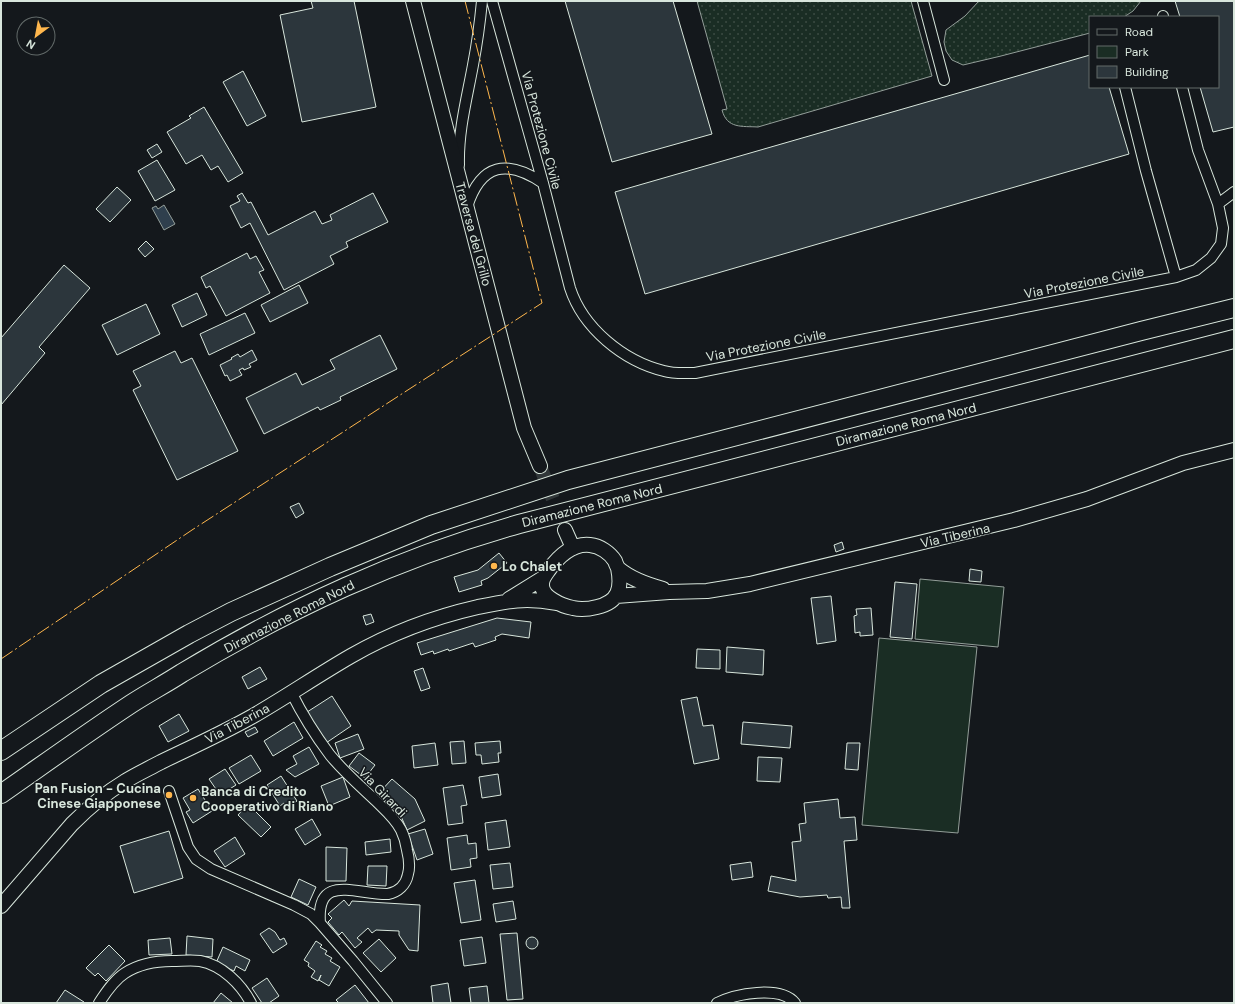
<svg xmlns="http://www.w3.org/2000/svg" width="1235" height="1004" font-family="'DM Sans',sans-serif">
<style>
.grass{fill:url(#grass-dots);stroke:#939e99}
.park{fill:#1a2d24;stroke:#939e99}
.water{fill:#2f3f4d;stroke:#939e99}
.building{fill:#2c363c;stroke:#d8e6dc}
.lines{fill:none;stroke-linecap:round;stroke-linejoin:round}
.secondary-tunnel{stroke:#313739;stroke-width:14;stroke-dasharray:14 7;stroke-linecap:butt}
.minor-casing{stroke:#d8e6dc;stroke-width:12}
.secondary-casing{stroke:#d8e6dc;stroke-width:16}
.motorway-casing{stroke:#d8e6dc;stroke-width:20}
.minor{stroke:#14181c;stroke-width:10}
.secondary{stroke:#14181c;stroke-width:14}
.motorway{stroke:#14181c;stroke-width:18}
.power{stroke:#ffb74d;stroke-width:1;stroke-dasharray:14 3 2 3;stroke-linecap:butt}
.poi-dot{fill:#ffb74d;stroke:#14181c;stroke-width:1.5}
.labels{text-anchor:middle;stroke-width:3;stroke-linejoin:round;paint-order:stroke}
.street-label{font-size:13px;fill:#d8e6dc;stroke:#14181c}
.poi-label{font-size:13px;font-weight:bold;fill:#d8e6dc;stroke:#14181c;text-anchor:start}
</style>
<defs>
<pattern id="grass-dots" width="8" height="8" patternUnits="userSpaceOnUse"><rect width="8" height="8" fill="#1a2d24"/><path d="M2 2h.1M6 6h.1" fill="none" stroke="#3b4b43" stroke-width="1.8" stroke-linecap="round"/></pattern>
</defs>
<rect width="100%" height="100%" fill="#14181c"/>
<path class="grass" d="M697,1H911L932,76L758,127C742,126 727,129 722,110L727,109L726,105Z
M979,1H1141L1133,11L1124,17H1090V33L1001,56L963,65L952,60L946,51L944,42L946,30L965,16Z"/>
<path class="park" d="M920,579L1004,587L998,647L915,639Z
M879,638L977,647L958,833L862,825Z"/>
<path class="water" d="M164,205L175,224L164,230L152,208L156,206L158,209Z"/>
<path class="building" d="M311,1H354L376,107L302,122L280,15L313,8Z
M565,1H673L712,134L612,162Z
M1175,1H1234V127L1213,132L1200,87H1218V17H1180Z
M1090,55V87H1109L1129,154L645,294L615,192Z
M243,71L266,116L247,126L223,82Z
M204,107L243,173L228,182L218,166L211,170L202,155L186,164L167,132L191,118L189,116Z
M157,144L162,152L152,158L147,150Z
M157,160L175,190L155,201L138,171Z
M117,187L131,200L110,222L96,209Z
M242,193L248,203L251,202L268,235L315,211L322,224L332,220L330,215L373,193L388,222L346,242L348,247L330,256L334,264L284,290L250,223L241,228L230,206L240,201L237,196Z
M146,241L154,249L145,257L138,249Z
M247,253L250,259L256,256L264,270L259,272L270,293L226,316L210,286L206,288L201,277Z
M64,265L90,288L39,347L45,353L1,405V338Z
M299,285L308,303L270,322L261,305Z
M197,293L207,315L182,327L172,305Z
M146,304L160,334L117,355L102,325Z
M245,313L255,333L209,355L200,334Z
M380,335L397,369L340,397L341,400L320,410L318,407L264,434L246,398L296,373L302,385L335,369L330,360Z
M252,350L257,360L249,364L251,367L244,370L243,368L239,370L242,375L230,381L227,375L225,376L220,365L232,359L231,358L238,354L240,357Z
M175,351L181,363L192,358L238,451L177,480L133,390L141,386L133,371Z
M299,503L304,513L296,518L290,507Z
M842,542L844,549L836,552L834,545Z
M499,553L507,563L488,578L481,581L482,585L459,592L454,577L478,570Z
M970,569L982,571L981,582L969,581Z
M895,582L917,584L912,639L890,637Z
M831,596L836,641L817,644L811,598Z
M871,608L873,635L860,636V632L855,633L854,616L857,615L856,609Z
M371,614L374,622L366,625L363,616Z
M497,618L531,622L529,638L502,634L495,637L496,640L475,647L473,643L449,651L448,649L434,654L433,651L421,655L417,643Z
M727,647L764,650L763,675L726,672Z
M697,649L720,650V669L696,668Z
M260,667L267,679L248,689L242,677Z
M423,668L430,688L421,691L414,671Z
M332,696L351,726L326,743L304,714Z
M697,697L703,726L713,725L719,759L694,764L681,700Z
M179,714L189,731L168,742L159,726Z
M294,722L303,738L273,756L264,741Z
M743,722L792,726L790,748L741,744Z
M255,727L258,732L248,737L245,732Z
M358,734L364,749L340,758L335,743Z
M464,741L466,763L452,764L450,742Z
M500,741L501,753H498L499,762L482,764L481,755H476L475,743Z
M435,743L438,765L414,768L412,746Z
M847,743H860L858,770L845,769Z
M309,747L319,764L295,777L286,770L297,764L293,756Z
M359,753L375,765L365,778L349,766Z
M251,755L261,771L239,784L229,768Z
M758,757L782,758L780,782L757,781Z
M225,769L236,785L220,795L209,779Z
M498,774L501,795L482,798L479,777Z
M281,776L297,801L287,807L284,803L280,806L267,785Z
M343,777L350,797L329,806L321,786Z
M392,779L415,799L425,821L407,830L400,814L378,794Z
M463,785L467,805L461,806L463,823L448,825L443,788Z
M198,789L212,811L193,823L186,812L190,810L183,798Z
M838,799L840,818L855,817L857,840L844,841L850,908H842L841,897L828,898L827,895L800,897L768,891L771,876L796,881L792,842L801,841L799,824L806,823L804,803Z
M248,804L271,827L261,837L238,815Z
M312,819L321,835L305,845L295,829Z
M506,820L510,847L488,850L485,823Z
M425,829L433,854L417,860L408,834Z
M169,831L183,878L134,893L120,846Z
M467,835L468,844L476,843L477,858L470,859L471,867L451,870L447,838Z
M235,837L245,854L225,867L214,851Z
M390,839L391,852L366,855L365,842Z
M326,847L347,848L346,881H326Z
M751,862L753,877L732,880L730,865Z
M510,863L513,887L493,889L490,865Z
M368,866H387L386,886L367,885Z
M299,879L316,887L308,905L291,897Z
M475,880L481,920L461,923L454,883Z
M344,900L349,906L352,901L420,905L418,951L409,950L399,935V931L376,930L372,933L368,928L357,938L362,942L355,948L342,932L339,935L328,922L332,918L328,914Z
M513,901L516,919L496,922L493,904Z
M269,928L275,932L280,940L284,938L287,944L273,953L260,934Z
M517,933L523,999L507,1000L500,934Z
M187,936L213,939L212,957L186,955Z
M526 943a6 6 0 1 1 12 0a6 6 0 1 1-12 0Z
M482,937L486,963L464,966L460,940Z
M170,938L172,954L149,955L148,940Z
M379,939L396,958L381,972L363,953Z
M316,941L322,945L320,947L327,951L325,954L332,958L330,961L340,967L329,986L319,980L321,975L318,981L311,977L315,971L308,966L309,963L304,960Z
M109,945L125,961L106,981L98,973L95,976L86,968Z
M223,947L250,960L245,971L236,966L234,971L216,963Z
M267,978L279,996L269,1003H262L252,988Z
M448,983L451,1003H433L431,986Z
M355,985L369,1003H339L336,1000Z
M487,986L489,1003H471L469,988Z
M65,990L84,1002V1003H56Z
M221,993L233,1003H213Z"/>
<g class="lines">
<path class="secondary-tunnel" d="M540,466L565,530"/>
<defs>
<path id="minor" d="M492,1L543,183L570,288C583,328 623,361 664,371C674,374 684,373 695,373L1176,277L1196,270L1211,258L1221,244L1223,228L1218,204L1234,192
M923,1L944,80
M1163,16V17
M1125,87L1146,171L1176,277
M1182,87L1198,150L1218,204
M459,165C458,131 467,98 473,65C477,44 480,22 482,1
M467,207C481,163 507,159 543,183
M291,692C302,714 315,735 330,755C343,771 359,785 375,800C384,809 395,818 401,830C404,836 406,843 407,850C409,858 410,867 408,874C406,885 398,892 388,894C357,895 316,872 320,923
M169,791L188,847L196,859L211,869L294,905L311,914L320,923L353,961L387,1003
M99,1003C106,992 114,980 125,973C139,964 156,961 172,961C182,961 191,960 200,961C222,965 241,984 251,1003
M717,1003C735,994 780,985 795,1003"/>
<path id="secondary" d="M413,1L524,428L540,466
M565,530L573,548
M618,568C622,588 619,602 597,607C589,609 581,610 573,608C562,606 541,597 542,584C542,579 545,575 548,571C558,557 572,543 590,545C600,546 610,553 615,561C616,564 617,567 619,569C631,579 648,585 663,589
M616,596L669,592L707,591L750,584L1014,520L1087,499L1183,463L1234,450
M509,599L543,578
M1,906L72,824C88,808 104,794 124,782C135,775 148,769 161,762C192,747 223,733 253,716C286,697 318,675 351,656C391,633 434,617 478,607C507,601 526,597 556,603"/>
<path id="motorway" d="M1,751L101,684L189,634L231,612L330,567L431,525L568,480L1141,331L1234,308
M1,794C44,764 87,733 131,704C148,693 165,684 182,673C290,608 398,558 519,524L1234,339"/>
</defs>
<use href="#minor" class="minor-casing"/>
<use href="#secondary" class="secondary-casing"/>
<use href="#motorway" class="motorway-casing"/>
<use href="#minor" class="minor"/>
<use href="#secondary" class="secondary"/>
<use href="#motorway" class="motorway"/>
<path class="power" d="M1,659L192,530L542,303L465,1"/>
</g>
<g class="poi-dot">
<circle cx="494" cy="566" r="4"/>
<circle cx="169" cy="795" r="4"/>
<circle cx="193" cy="798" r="4"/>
</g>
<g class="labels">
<g class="street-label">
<text transform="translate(542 130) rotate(75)" y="5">Via Protezione Civile</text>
<text transform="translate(474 234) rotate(75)" y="5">Traversa del Grillo</text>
<text transform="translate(1084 282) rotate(-11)" y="5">Via Protezione Civile</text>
<text transform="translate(766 345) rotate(-11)" y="5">Via Protezione Civile</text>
<text transform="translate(906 424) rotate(-14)" y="5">Diramazione Roma Nord</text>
<text transform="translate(592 505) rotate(-14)" y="5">Diramazione Roma Nord</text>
<text transform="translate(955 535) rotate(-13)" y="5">Via Tiberina</text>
<text transform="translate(289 616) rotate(-27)" y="5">Diramazione Roma Nord</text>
<text transform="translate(237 723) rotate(-28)" y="5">Via Tiberina</text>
<text transform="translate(383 792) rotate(46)" y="5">Via Girardi</text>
</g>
<g class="poi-label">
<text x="502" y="571">Lo Chalet</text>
<text x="161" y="793" text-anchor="end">Pan Fusion - Cucina<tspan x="161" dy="15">Cinese Giapponese</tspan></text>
<text x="201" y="796">Banca di Credito<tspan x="201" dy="15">Cooperativo di Riano</tspan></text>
</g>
</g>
<rect width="1235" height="1004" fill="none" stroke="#d8e6dc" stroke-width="4"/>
<rect x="1089" y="16" width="130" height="72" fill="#14181c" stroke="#626a69"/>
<rect x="1097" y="29" width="20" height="6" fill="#14181c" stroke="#626a69"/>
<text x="1125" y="36" font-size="12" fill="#d8e6dc">Road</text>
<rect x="1097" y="46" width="20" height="12" fill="#1a2d24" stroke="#626a69"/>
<text x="1125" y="56" font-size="12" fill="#d8e6dc">Park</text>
<rect x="1097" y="66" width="20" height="12" fill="#2c363c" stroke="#626a69"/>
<text x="1125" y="76" font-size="12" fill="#d8e6dc">Building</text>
<g transform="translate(36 36) rotate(212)"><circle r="19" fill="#14181c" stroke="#626a69"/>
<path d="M0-3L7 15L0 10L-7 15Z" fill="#ffb74d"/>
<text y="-6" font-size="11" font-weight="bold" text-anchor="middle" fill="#d8e6dc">N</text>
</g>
</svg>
